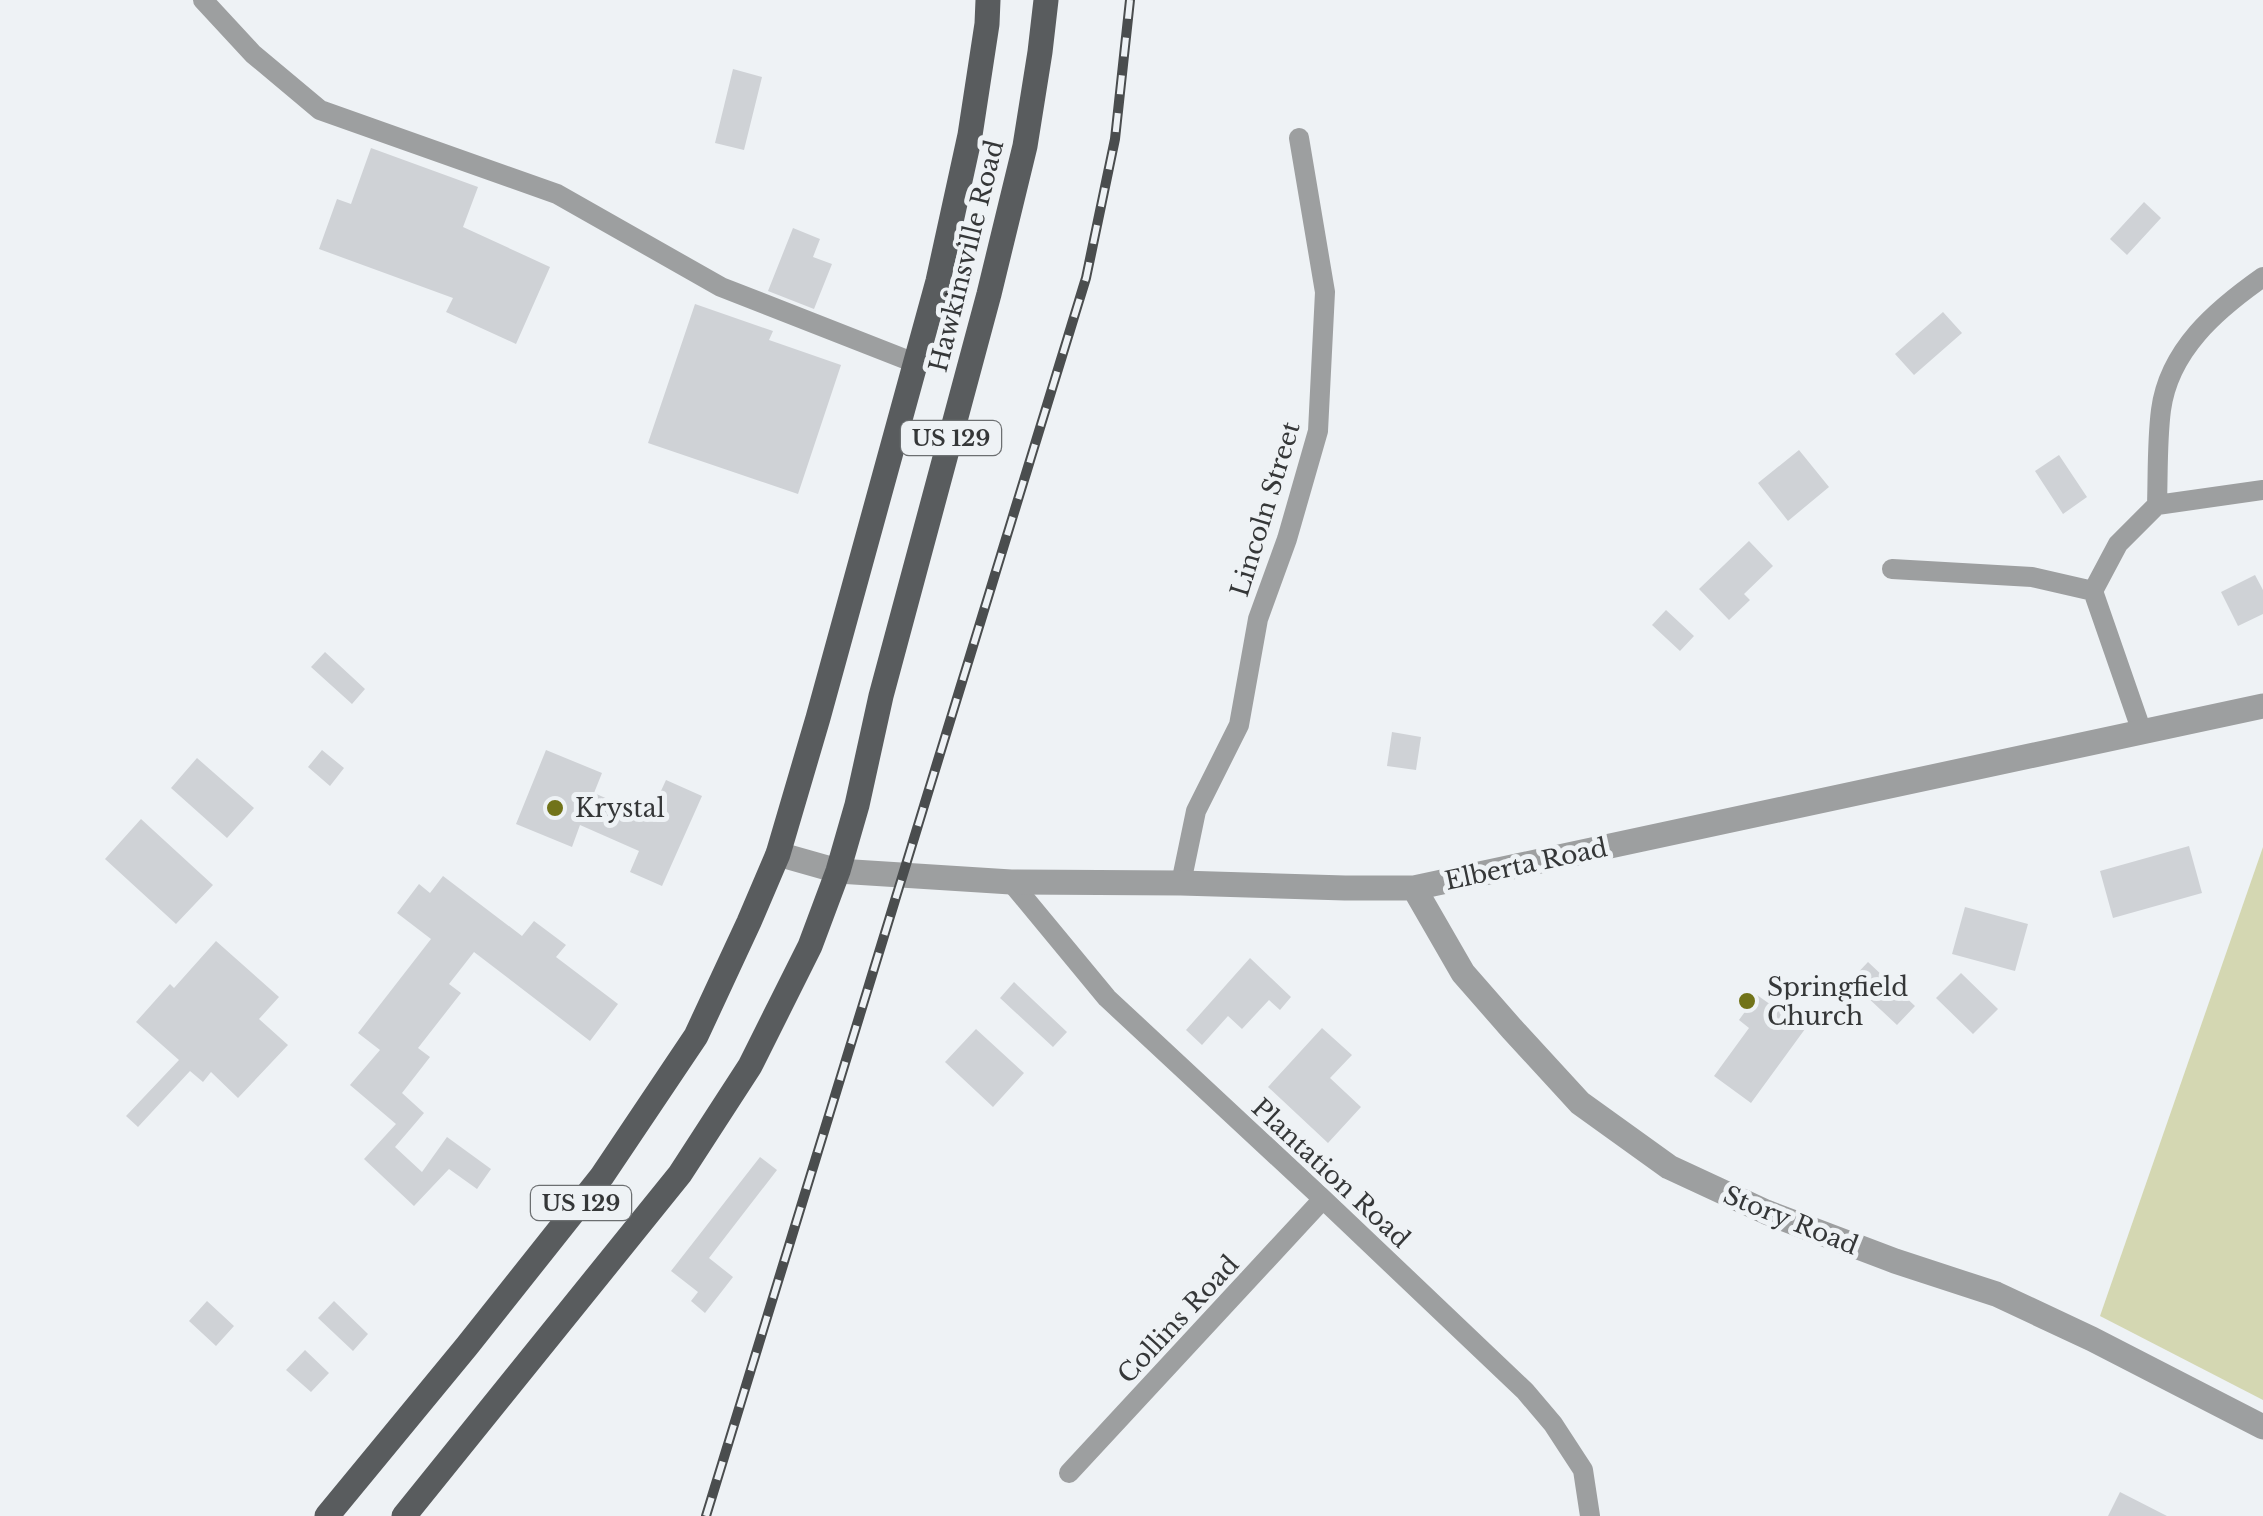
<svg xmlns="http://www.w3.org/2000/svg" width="2263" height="1516" font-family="'Libre Baskerville',serif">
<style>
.green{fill:#d4d7b2}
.building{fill:#cfd2d6}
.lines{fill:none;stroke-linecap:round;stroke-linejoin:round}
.minor{stroke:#9d9fa0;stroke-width:20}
.tertiary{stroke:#9d9fa0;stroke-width:25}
.primary{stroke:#595c5e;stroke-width:25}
.rail-casing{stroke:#4a4d4e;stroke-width:10}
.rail{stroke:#eef2f5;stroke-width:6;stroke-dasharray:19;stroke-linecap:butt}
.poi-dot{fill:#717319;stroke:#eef2f5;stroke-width:4}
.labels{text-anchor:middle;stroke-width:10;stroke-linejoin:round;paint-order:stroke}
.shield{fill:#eef2f5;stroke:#6c6f71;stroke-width:2.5}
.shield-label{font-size:22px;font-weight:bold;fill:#353738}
.street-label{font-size:25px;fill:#353738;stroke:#eef2f5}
.poi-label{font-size:25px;fill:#353738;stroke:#eef2f5;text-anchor:start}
</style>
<rect width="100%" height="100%" fill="#eef2f5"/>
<path class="green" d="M2263,847V1400L2100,1316Z"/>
<path class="building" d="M733,69L762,77L744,150L715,143Z
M371,148L478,187L463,227L550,267L516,344L446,312L453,298L319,249L337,199L351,204Z
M2144,202L2161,218L2127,255L2110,239Z
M793,228L820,239L813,257L832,264L814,309L768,291Z
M695,304L773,331L769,340L841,365L798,494L648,443Z
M1943,312L1962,333L1914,375L1895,354Z
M1799,450L1829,487L1788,521L1758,483Z
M2059,455L2087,497L2063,514L2035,471Z
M1749,541L1773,566L1744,594L1750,600L1729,620L1699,589Z
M2255,575L2263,590V614L2238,626L2221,592Z
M1666,610L1694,636L1680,651L1652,625Z
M325,652L365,689L352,704L311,667Z
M1392,732L1421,737L1416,770L1387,766Z
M322,750L344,768L330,786L308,767Z
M546,750L602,773L594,793L649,817L666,780L702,796L662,886L630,872L639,851L580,825L572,847L516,824Z
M197,758L254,808L227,838L171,788Z
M141,819L213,885L176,924L105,859Z
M2189,846L2202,893L2113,918L2100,871Z
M443,876L522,936L534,921L566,945L556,957L618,1004L590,1041L474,952L449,984L461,993L418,1048L430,1057L402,1093L424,1113L395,1147L422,1172L447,1137L491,1169L477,1189L449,1169L414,1206L364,1159L396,1124L350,1085L380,1050L358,1033L431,939L397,913L419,884L430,893Z
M1965,907L2028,924L2015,971L1952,954Z
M216,941L279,997L259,1019L288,1045L238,1098L211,1072L203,1082L190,1071L138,1127L126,1116L179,1060L136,1022L170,984L174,988Z
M1250,958L1291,997L1280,1010L1269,1000L1242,1029L1228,1016L1202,1045L1186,1030Z
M1868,962L1915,1006L1897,1025L1850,981Z
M1961,973L1998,1009L1973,1034L1936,998Z
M1014,982L1067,1032L1053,1047L1000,998Z
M1757,995L1805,1029L1751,1103L1714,1076L1749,1028L1739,1020Z
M1322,1028L1352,1055L1330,1078L1361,1107L1328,1143L1268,1087Z
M976,1029L1024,1073L993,1107L945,1062Z
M760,1157L777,1170L709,1258L733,1277L705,1313L691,1301L698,1292L671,1271Z
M207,1301L234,1326L216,1346L189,1321Z
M334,1301L368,1334L353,1351L318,1318Z
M305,1350L329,1373L311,1392L286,1370Z
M2120,1492L2167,1516H2108Z"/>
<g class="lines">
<path class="minor" d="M203,0L253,54L320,110L557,194L721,287L915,363
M2157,505L2263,490
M1892,569L2032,577L2093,591
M2142,732L2093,591L2118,544L2157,505C2158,474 2157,441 2161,410C2169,350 2216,310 2263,277
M1011,882L1107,998L1323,1199L1525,1391L1553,1424L1583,1470L1590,1516
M1181,883L1196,811L1239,725L1258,619L1287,539L1318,431L1325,292L1299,138
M1069,1473L1323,1199"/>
<path class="tertiary" d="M778,854L838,871L1011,882L1181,883L1345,888H1414L2263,706
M1414,888L1463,973L1512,1029L1580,1103L1669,1167L1766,1212L1895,1261L1996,1294L2092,1339L2263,1427"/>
<path class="primary" d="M327,1516L467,1346L602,1176L696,1036L749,922L778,854L818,718L938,281L970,135L987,24L988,0
M404,1516L680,1174L750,1066L810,946L838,871L857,805L881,696L989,294L1025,146L1040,52L1046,0"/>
<defs>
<path id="rail" d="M706,1516L1086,278L1115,139L1130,0"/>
</defs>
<use href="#rail" class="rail-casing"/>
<use href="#rail" class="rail"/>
</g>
<g class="poi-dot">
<circle cx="555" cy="808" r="10"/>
<circle cx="1747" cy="1001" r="10"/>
</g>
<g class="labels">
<g class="shield">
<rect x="901" y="421" width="100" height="34" rx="8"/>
<rect x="531" y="1186" width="100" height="34" rx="8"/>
</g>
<g class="shield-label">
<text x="951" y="446">US 129</text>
<text x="581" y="1211">US 129</text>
</g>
<g class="street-label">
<text transform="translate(966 256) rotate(-76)" y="9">Hawkinsville Road</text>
<text transform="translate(1265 509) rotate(-73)" y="9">Lincoln Street</text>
<text transform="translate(1526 864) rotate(-12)" y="9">Elberta Road</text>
<text transform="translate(1331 1173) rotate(43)" y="9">Plantation Road</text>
<text transform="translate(1791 1220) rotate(22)" y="9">Story Road</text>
<text transform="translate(1178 1319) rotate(-47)" y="9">Collins Road</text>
</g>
<g class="poi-label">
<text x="575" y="817">Krystal</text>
<text x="1767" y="996">Springfield<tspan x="1767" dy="29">Church</tspan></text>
</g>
</g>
</svg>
